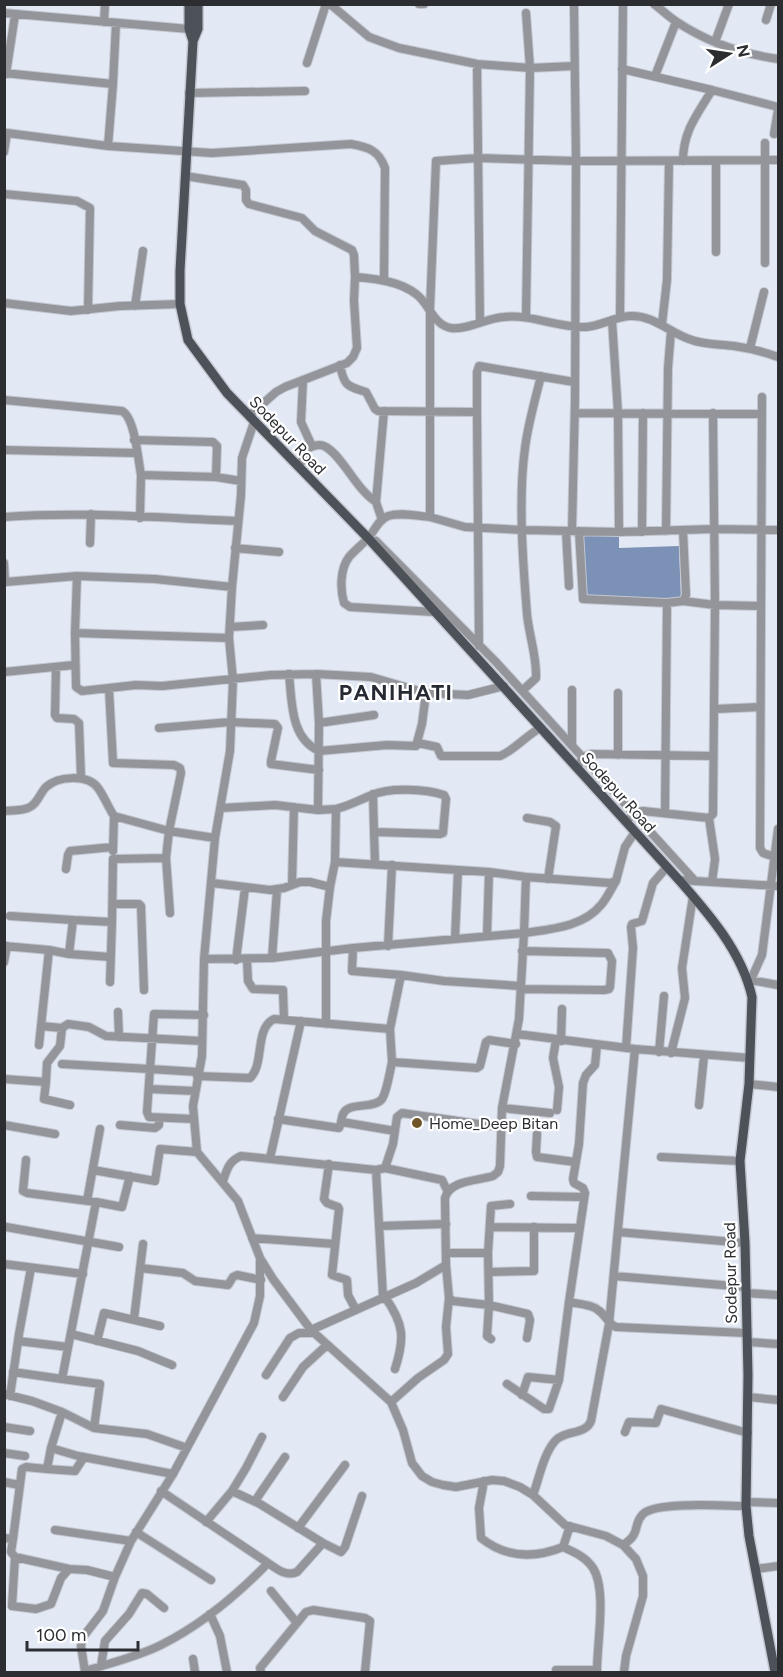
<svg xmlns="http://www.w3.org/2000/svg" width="783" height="1677" font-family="Figtree,sans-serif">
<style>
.water{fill:#7b91b6}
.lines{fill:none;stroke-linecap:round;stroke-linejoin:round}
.minor-casing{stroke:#c2c7d1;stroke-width:10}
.major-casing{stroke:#c2c7d1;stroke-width:12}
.minor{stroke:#93959a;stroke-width:8}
.major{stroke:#4d5259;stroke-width:9}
.poi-dot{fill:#705628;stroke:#fff;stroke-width:2}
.labels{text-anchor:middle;stroke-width:4.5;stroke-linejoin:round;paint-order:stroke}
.street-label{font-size:16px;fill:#2b2d31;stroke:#fff}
.poi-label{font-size:16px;fill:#2b2d31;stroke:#fff;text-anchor:start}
.district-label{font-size:22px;font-weight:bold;letter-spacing:1.5px;fill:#262a32;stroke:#fff}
</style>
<rect width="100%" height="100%" fill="#e3e9f4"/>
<path class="water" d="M580,533H619V548L679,546L681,599H586Z"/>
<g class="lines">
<defs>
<path id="minor" d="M330,4L369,37L399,48L477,64L530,68L574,66
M419,4H424
M654,4C662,10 669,17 677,22C707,42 743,54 778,59
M4,13L189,29
M766,20L771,4
M104,22L105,4
M715,42L729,4
M307,63L326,4
M477,64L480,322
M622,69L712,90
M4,73L113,84L108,146
M6,74L15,15
M655,76L676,22
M113,84L116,23
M189,93L305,91
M774,134L778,110
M765,143V263
M4,152L7,133L108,146L212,153L351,144C369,147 379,151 385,168L384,280
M683,161C683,131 697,115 712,90L778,107
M716,161V252
M185,176L243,185L246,190V200L249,204L302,218L315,231L352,250L354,255L355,277
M4,194L77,201L90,208L88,310
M4,303L71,311L120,306L180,304
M135,306L143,251
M526,317L530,68L526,13
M620,317L623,4
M612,320L618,413L619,532
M662,324L667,280L669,161
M750,348L764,292
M340,365C344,386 347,386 366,392L375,409L378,411L477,412L479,646
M303,380L301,422L312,446
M762,397L760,848L763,853L775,857
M4,400L122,411C135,418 138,459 141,475L216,477L241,481
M477,412V372L479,366L574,382
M575,413L761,414
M249,416L276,392L285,387L347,363L353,357L357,348L354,301L355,277C376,279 399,281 416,294C429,303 433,325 451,328C468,330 486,318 504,317C532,314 558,328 586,327C601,326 614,317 630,316C653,315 669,332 689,339C703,345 719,344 734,346C749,348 764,352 778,357
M254,422L242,458L241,495L232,587L229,638L233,680L230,751L215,838L204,959L202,1056L193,1106L197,1152L238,1201L260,1258L273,1279L311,1330L391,1402L403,1430L412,1463L422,1476L432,1482L443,1485L456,1487L492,1480L504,1481L520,1487L533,1495L565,1525L606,1536L623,1545L636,1559L643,1576V1596L626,1656L624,1672
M134,440L213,442L217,446L216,477
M4,450L136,453
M299,467L307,449C313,446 319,443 326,447C344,458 355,488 376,502
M4,517C82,511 160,518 237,521
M430,517L465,527L523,530L619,532L713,529L778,530
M140,518L141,475
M382,520L376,502L384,411
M566,531L569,586
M572,531L575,400L576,161L574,4
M579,531L583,599L667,603L683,601L686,595L683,530
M666,531L668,368L671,331
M642,532L643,413
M376,541L496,662L695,881
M90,543L91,514
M235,548L279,552
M4,563L5,582L77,576
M683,601L715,605L761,606
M434,612L350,607L344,603C340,589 340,569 349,557C355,550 363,544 369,537C375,530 378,520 388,516C400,512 417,516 430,517V309L436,161L478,158L576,161L778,160
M230,627L263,625
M75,633L76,687L82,691L136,685L162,686L271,675L316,674
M229,638L75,633L77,576L155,579L232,587
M56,667L55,715L57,718L74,719L79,723L81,777
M4,672L74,665
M289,674C292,701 290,738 319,751L387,745L416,746L422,724L426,693L468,695L504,686
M523,690L536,678C537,656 529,636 527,614C523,564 518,498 525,448C528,424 535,400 541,376
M572,690V745
M715,709L760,707
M319,723L374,715
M159,728L231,722L275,724L278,728L271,761V764L319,770
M418,743L437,747L441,756H500C513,751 526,736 540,728
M618,755V693
M577,768L583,757L591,754L713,756
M373,794L374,832
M221,808L275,805L318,810L336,809L335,862
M336,809C349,806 359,800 372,795C389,787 426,789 444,795L446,799L443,833L440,834L374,832L375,863
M318,810L319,723L316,674L371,677L426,693
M4,811C12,810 21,811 28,808C37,805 40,793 46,787C58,776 88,774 98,788C104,796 108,807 114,816L169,831L181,773L180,768L174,765L113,763L109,689
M665,813L667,603
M527,818L550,822L556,826L548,879
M709,818L715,859L712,882
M625,821L638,812L643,811L709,818L713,814L715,605L713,413
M113,851L114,816
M166,858L170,913
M66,869L68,855L70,851L113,847
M679,880L778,886
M212,883L270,890L284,888L300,882H310L330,887L335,862L489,872L526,877
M292,885L294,807
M113,904H139L141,906L144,990
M10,916L73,920
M487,936L489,872
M455,939L458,870
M4,946L49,950L69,954L73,920L112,922L113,859L166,858L169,831L215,838
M388,946L392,865
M69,954L111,957
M272,958L277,890
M204,959L272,958L353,948L524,933L526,877L610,883L616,881L625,847L635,832
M236,960L245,888
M247,960L248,981L253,989L283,990L284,1019
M4,962L7,946
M401,975L444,981L520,986
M750,980L778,985
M110,982L112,922
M749,984L762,955L778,829
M520,989L604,990L609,989L610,987L612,961L608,953L522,951
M118,1012L119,1037
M326,1024V921L330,887
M41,1026L62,1028
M390,1029L392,1062L477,1068L480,1066L486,1042L489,1040L516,1044
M517,1034L635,1049L750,1058
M556,1040L553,1058L559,1087L557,1110
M561,1041L562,1009
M39,1045L49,950
M626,1048L633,948L631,927L632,924L642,921L653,883L667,867
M659,1052L664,996
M671,1053L685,998L682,968L693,896
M62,1064L150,1069L147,1112L149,1117L193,1119
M198,1072L150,1069L154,1014L204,1015
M197,1076L250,1078C265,1064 254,1029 274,1019L390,1029L401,975L352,971L353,948
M4,1079L46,1082L47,1063L60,1046L62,1028L68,1024L89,1027L106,1036L202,1041
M46,1082L44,1099L70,1105
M749,1084L778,1087
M149,1089L195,1091
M699,1105L704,1056
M502,1108L550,1113
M278,1119L339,1128C342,1123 341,1118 343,1114C349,1101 373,1110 382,1099C387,1091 390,1071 392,1062
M342,1122L395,1131
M4,1125L55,1134
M120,1125L155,1128L159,1125V1118
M537,1134L536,1152L537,1157L575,1162
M661,1157L740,1161
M270,1158L301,1021
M26,1160L23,1191L27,1193L96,1202
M329,1164L324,1199L327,1203L338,1207L339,1209L332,1275L347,1280L348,1295L356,1310
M385,1168L442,1180L447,1190
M93,1170L155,1181L160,1149L197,1152
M376,1170L383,1297
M223,1181C227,1169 229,1161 241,1156L376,1170L385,1168L393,1144L397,1117L402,1113L500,1127
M531,1196L584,1197
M87,1201L100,1129
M379,1226L446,1224
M6,1227L119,1247
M490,1227L579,1228
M618,1232L745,1243
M252,1238L335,1244
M446,1253H488
M4,1264L83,1274
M446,1265L449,1298L453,1301L489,1305L488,1253L491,1206L510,1204
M140,1268L183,1273L195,1281L228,1285L233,1277L237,1275L261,1280
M489,1272L534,1271V1227
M614,1276L746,1287
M746,1293L778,1295
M385,1297C404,1324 405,1338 395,1369
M569,1302L585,1193L583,1188L574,1183L573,1179L579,1144L583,1083L586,1075L595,1065L597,1045
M134,1319L143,1244
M311,1330L416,1283L446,1265L445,1198C450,1180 477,1181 493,1176L498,1172L500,1166L502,1108L519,1019L524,933C551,929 583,927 601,905C607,898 611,889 616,881
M71,1334L138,1351L172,1365
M491,1339L487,1336L489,1305L528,1314L530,1320L527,1338
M18,1341L68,1347
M97,1341L104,1313L160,1326
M747,1342L778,1344
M13,1372L62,1379
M266,1375L290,1338L299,1333H314
M507,1384L544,1409H549L559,1380L569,1302C578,1304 591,1304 598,1310C606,1315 607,1323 616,1327L746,1333
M4,1394L32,1401L62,1412L94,1428L147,1434L187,1448
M522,1395L528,1377L559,1380
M10,1396L19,1334L31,1268
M283,1397L303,1367L327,1345
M748,1397L778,1400
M391,1402L418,1378L444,1360L448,1354L446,1327L449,1298
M62,1412L51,1448L78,1456L173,1474
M4,1427L30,1431
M94,1428L100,1384L62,1379L96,1202L122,1207L130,1176
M625,1432L629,1422L656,1423L661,1409L748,1433
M4,1453L25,1456
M47,1469L75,1471L84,1457
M484,1481L479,1508L481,1538C506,1558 533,1559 563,1547C574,1552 586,1557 593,1568C607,1590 597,1643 597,1670H556
M4,1482L19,1485
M232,1491L246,1468L262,1437
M533,1495C539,1479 543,1455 555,1441C564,1430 586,1435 591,1421L609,1324L635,1049
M255,1501L285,1457
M747,1502L778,1503
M206,1522L232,1491L260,1504L323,1543L341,1552L345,1547L362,1496
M298,1528L345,1465
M55,1530L131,1541
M136,1532L211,1580
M4,1538L13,1539L11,1552L15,1557L12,1606L36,1609L51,1604L61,1578L69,1569L87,1570L115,1577
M13,1539L22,1469L26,1467L47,1469L51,1448
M623,1545C642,1533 632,1525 643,1514C656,1501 727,1506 746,1506
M563,1547L570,1526
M15,1557L69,1569
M268,1563C277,1569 286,1577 297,1572L323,1543
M756,1569L778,1566
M271,1591L297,1623
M210,1614L220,1636L227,1672
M193,1659L195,1672
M101,1666L105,1641L129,1614L142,1593L147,1594L164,1608
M85,1671C110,1663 137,1657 161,1645C201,1625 237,1595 268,1563L161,1491
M85,1672L81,1646L83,1637L103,1611L115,1577L131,1541L173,1474L254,1323L260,1296V1261
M261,1672L260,1668L306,1612L313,1610L365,1618L370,1621L365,1672"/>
<path id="major" d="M189,4V29L193,41L198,29V4
M193,41L180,271V304L188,340L227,393L368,538L679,880C709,914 742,952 752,997L749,1084L740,1161L745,1243L748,1375L746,1506L749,1536L775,1672"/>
</defs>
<use href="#minor" class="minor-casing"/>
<use href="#major" class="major-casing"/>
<use href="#minor" class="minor"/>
<use href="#major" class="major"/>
</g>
<circle class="poi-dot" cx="417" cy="1123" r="6"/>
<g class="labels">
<g class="street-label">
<text transform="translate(288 435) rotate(46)" y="6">Sodepur Road</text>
<text transform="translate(619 792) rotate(48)" y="6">Sodepur Road</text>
<text transform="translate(730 1273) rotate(-91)" y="6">Sodepur Road</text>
</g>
<g class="poi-label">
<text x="429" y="1129">Home_Deep Bitan</text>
</g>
<g class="district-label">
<text x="396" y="700">PANIHATI</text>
</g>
</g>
<rect width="783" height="1677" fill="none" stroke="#2b2d31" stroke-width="12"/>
<g transform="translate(729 54) rotate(78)" stroke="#ffffff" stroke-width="4.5" paint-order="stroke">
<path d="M0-4.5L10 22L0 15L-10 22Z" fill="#2b2d31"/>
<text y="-9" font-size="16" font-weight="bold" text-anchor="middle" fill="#2b2d31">N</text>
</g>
<path d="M27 1641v9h111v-9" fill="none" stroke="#2b2d31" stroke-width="3"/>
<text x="36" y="1641" font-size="18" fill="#2b2d31" stroke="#ffffff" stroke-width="4.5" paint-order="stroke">100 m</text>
</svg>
